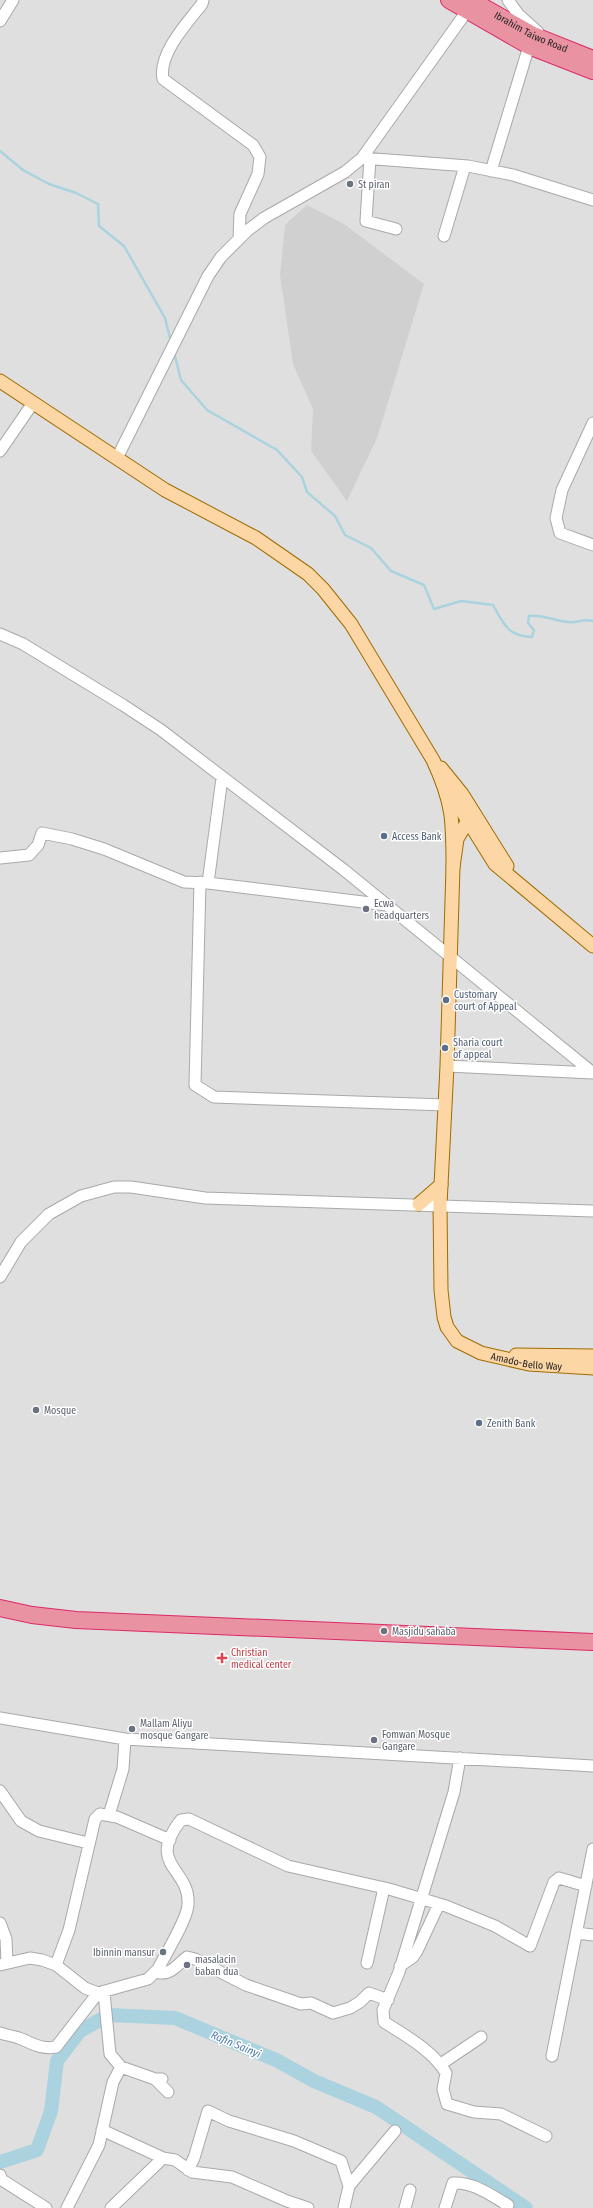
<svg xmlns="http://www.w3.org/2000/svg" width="593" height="2208" font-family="'Fira Sans Condensed',sans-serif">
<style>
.residential{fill:#e0dfdf}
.religious{fill:#d0d0d0}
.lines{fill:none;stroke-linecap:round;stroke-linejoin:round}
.stream{stroke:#aad3df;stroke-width:2.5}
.river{stroke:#aad3df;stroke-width:14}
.minor-casing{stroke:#a9a9a9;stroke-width:13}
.major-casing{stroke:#a06b00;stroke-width:15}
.highway-casing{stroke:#dc2a67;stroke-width:18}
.minor{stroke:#fff;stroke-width:11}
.major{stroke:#fcd6a4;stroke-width:13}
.highway{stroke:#e892a2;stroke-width:16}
.worship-dot{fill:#6b7280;stroke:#fff;stroke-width:1.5}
.service-dot{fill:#5c6f8a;stroke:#fff;stroke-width:1.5}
.health-dot{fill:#e0444e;stroke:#fff;stroke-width:1.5}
.labels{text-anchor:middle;stroke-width:3;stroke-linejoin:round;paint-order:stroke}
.street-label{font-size:10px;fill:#222;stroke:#fff}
.worship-label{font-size:10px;fill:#5b616d;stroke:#fff;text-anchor:start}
.service-label{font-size:10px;fill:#4e5e75;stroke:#fff;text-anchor:start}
.health-label{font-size:10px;fill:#be3a42;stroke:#fff;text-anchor:start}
.water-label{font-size:11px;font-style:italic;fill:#4a7aab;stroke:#fff}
</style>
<rect width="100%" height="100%" fill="#f2efe9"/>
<path class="residential" d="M0,0H593V2208H0Z"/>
<path class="religious" d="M307,205L344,224L424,284L377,438L347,501L311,451L313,409L293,364L280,275L285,225Z"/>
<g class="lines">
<path class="stream" d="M0,151L23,170L49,184L76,193L98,204L99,226L124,246L165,318L171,342
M174,352L181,380L207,410L277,450L302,477L307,492L335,516L345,535L371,548L391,571L424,585L434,609L461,601L493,605C504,625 508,636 532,637L534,630L528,623L529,616C543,614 554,621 568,622C577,624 582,618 593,621"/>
<path class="river" d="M0,2162L37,2150L51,2111L57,2061L80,2031L109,2015L175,2018L276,2060L314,2081L376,2107L526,2208"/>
<defs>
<path id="minor" d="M203,0L202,4C187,23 158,54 163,79L253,145L260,157L258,174L240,214L239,238
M508,0L518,14L538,32
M0,21L13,0
M362,158L468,166L513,175L593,200
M370,158L366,221L396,229
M491,171L529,46
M444,236L465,166
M593,423L562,490L556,518L560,533L593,545
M0,451L33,403
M117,458L208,276L221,257L248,230L264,218L345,172L362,158L467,11
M0,634L23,644L123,705L161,730L344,870L593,1073
M0,858L29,855L38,845L42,833L72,839L104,849L184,882L208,883L387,905
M200,882L195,1085L214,1097L445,1105
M208,883L222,778
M447,1066L593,1073
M0,1277L21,1242L49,1214L81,1196L114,1187H131L205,1198L593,1211
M0,1718L125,1739L593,1766
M460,1758L454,1792L399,1972L383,2010L384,2022C406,2036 432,2050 446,2073L443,2089L447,2104L474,2112L501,2114L546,2136
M0,1791L21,1821L39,1831L88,1843
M109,1815L123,1769L125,1739
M0,1923L6,1939L7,1963
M577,1933L593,1935
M367,1963L384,1888
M0,1965L30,1958L42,1960L56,1965L85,1988L98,1993L148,1979L158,1969
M56,1965L69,1930L95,1819L100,1814L117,1817L170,1840
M400,1966L413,1957L417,1951L439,1904
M388,2000L369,1993L360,2002L350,2008L333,2013L311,2003L301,2004L246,1985L195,1959L187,1957C178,1964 172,1974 160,1973L158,1969C165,1955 187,1920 188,1905C191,1868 145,1866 181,1820L189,1819L288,1866L389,1889L446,1906L495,1926L530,1946L554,1882L559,1878L586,1886
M0,2033C6,2035 13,2036 19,2038C32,2043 41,2050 56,2047L98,1993
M552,2056L593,1849
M441,2064L481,2037
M121,2067L155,2079H162
M155,2079L168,2092
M102,2130L163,2158L175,2160L192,2172L232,2177L287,2201L308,2208
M188,2170L194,2158L208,2111L229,2121L294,2141L341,2161L349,2186
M0,2175L2,2180L46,2208
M67,2208L99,2145L113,2082L121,2067L110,2054L104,1993
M111,2208L163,2158
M344,2208L349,2186L395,2131
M405,2208L410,2190
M445,2208L453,2183C474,2182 490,2195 508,2205L506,2208"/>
<g id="major">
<path d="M0,381L165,490L256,538L308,574L323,589L351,624L433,760C453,803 453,820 453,867"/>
<path d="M441,768L462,794L507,866"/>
<path d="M452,795L495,864L593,946"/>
<path id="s1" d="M473,812L457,839L453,867L447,1066L440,1205L441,1290L444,1317L447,1327L457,1341L481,1353L529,1364L593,1368"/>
<path d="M419,1204L441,1185"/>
<path d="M516,1355L593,1356"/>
</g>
<g id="highway">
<path d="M449,0L529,46L593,71"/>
<path id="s2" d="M471,0L533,35L593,59"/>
<path d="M0,1608L32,1615L76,1620L593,1642"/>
</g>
</defs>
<use href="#minor" class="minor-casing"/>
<use href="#major" class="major-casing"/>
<use href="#highway" class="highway-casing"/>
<use href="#minor" class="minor"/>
<use href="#major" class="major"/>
<use href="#highway" class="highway"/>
</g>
<g class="worship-dot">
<circle cx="350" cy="184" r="4"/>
<circle cx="366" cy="909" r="4"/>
<circle cx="36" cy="1410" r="4"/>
<circle cx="384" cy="1631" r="4"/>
<circle cx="132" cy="1729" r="4"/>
<circle cx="374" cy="1740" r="4"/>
<circle cx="163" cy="1952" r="4"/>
<circle cx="187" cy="1965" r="4"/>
</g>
<g class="service-dot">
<circle cx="384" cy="836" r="4"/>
<circle cx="446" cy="1000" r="4"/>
<circle cx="445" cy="1048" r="4"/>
<circle cx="479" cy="1423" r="4"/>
</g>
<path class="health-dot" d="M220 1652h4v4h4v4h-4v4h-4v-4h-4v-4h4z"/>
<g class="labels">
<g class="street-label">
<text dy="4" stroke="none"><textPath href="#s2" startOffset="68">Ibrahim Taiwo Road</textPath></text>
<text dy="4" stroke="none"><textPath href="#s1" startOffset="611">Amado-Bello Way</textPath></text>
</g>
<g class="worship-label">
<text x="358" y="188">St piran</text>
<text x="374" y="907">Ecwa<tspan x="374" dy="12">headquarters</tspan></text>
<text x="44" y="1414">Mosque</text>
<text x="392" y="1635">Masjidu sahaba</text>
<text x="140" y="1727">Mallam Aliyu<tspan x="140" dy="12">mosque Gangare</tspan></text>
<text x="382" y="1738">Fomwan Mosque<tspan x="382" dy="12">Gangare</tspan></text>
<text x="155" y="1956" text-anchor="end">Ibinnin mansur</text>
<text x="195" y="1963">masalacin<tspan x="195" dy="12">baban dua</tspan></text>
</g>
<g class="service-label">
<text x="392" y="840">Access Bank</text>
<text x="454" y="998">Customary<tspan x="454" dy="12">court of Appeal</tspan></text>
<text x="453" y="1046">Sharia court<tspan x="453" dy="12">of appeal</tspan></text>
<text x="487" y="1427">Zenith Bank</text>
</g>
<g class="health-label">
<text x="231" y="1656">Christian<tspan x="231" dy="12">medical center</tspan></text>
</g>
<g class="water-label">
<text transform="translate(236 2044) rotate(23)" y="4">Rafin Sainyi</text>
</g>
</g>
</svg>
